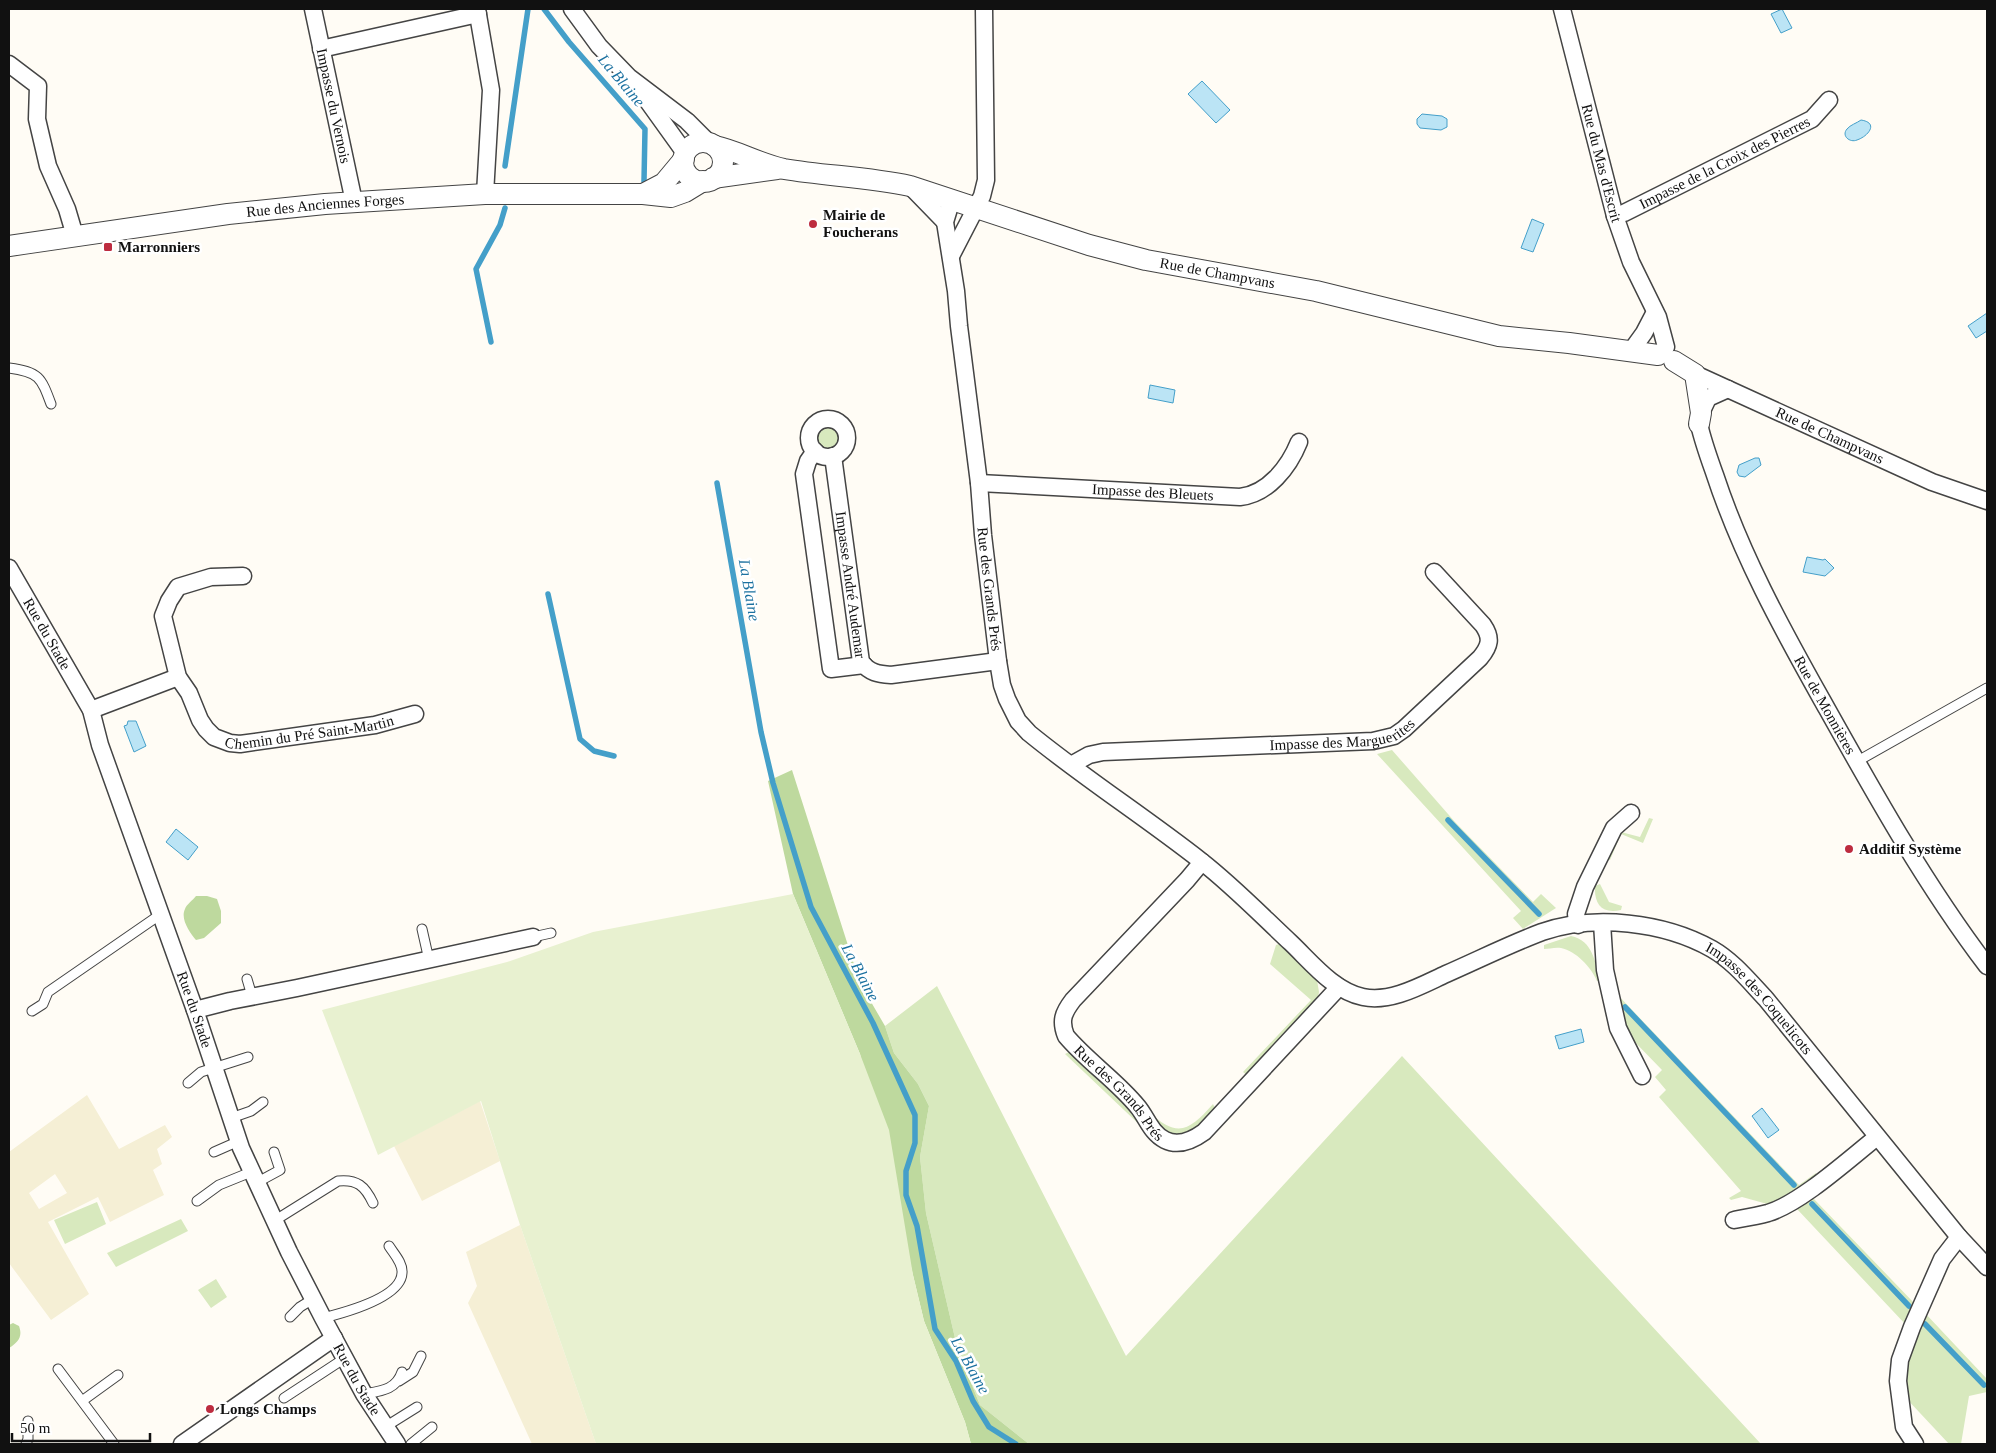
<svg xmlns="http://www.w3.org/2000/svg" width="1996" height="1453" font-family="'Times New Roman',serif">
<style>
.farmland{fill:#f5efd5;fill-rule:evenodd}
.green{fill:#d8e9be}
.forest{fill:#bed99e}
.pitch{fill:#e8f1d0}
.water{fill:#bbe4f5;stroke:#449fc9}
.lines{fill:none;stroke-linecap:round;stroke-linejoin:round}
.stream{stroke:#449fc9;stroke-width:5.5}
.service-casing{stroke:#444;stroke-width:11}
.minor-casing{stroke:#444;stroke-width:19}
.tertiary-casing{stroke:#444;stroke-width:22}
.service{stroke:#fff;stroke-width:9}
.minor{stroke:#fff;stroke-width:16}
.tertiary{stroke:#fff;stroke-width:20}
.poi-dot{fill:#bd2c3f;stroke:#fff;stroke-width:2}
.labels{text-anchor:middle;stroke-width:5;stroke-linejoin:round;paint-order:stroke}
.street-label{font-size:15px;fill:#111;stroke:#fff}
.poi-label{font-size:15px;font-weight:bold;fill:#111;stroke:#fff;text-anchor:start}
.water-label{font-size:16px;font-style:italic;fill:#1c71a0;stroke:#fff}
</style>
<rect width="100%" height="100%" fill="#fffcf5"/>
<path class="farmland" d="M87,1095L119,1149L165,1125L172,1137L157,1149L162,1164L153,1170L164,1195L110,1222L98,1197L48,1222L89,1294L51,1320L9,1263V1152ZM55,1174L67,1193L39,1209L29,1193Z
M480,1101L500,1161L422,1201L394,1146Z
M520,1225L596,1444H532L468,1303L477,1286L466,1252Z"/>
<path class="green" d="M818 438a10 10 0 1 1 20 0a10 10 0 1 1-20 0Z
M1392,750L1455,822L1533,902L1541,894L1556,908L1523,929L1513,918L1521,911L1377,754Z
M1649,818L1653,819L1643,843L1621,834L1610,860L1605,859L1614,839L1621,832L1640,837Z
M1600,884L1609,902L1622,906L1621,910C1602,914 1594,905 1595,886Z
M1571,936C1593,941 1595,961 1600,981H1597C1591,967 1576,951 1561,948C1555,947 1549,949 1544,949V945Z
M1282,943L1317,980L1319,992L1317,1002L1248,1076L1243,1072L1311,1000L1270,964L1276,945Z
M937,986L1126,1356L1402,1056L1761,1444H1029L980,1405L958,1351L926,1213L920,1157L929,1106L918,1084L894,1053L885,1026Z
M1615,992L1799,1185L1816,1173V1178L1771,1205L1742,1197L1731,1200L1729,1198L1741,1191L1659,1097L1666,1090L1655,1077L1662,1070L1629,1036Z
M1071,1051L1136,1111L1144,1129L1065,1054Z
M1213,1104L1216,1110L1214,1114L1188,1135H1164L1149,1112C1178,1139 1190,1130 1213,1104Z
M1813,1198L1916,1305L1907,1326L1797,1209Z
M97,1202L106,1224L65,1244L54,1220Z
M181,1219L188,1231L116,1267L107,1253Z
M216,1279L227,1297L211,1308L198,1290Z
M1924,1312L1987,1379V1392L1969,1396L1961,1444H1949L1905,1397L1904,1370Z"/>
<path class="forest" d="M792,770L860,983L885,1026L894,1053L918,1084L929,1106L920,1157L926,1213L958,1351L980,1405L1029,1444H971L965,1422L924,1321L860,1054L793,894L768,781Z
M196,896H207L217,899L221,911V923L204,938L196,940C190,933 180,919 185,909C186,905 193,900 196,896Z
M13,1323L19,1326C23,1337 18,1342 9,1348V1325Z"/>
<path class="pitch" d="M793,894L860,1054L889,1130L913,1275L924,1321L965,1422L971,1444H596L520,1225L481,1101L378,1155L322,1010L507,962L593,932Z"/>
<path class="water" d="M1782,9L1792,28L1781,33L1771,14Z
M1202,81L1230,110L1216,123L1188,94Z
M1422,114L1442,116L1447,119V127L1441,130L1420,128L1417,124V119Z
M1861,120C1880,123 1867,137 1857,140C1850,143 1841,136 1847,129C1850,125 1857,123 1861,120Z
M1532,219L1544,224L1533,252L1521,248Z
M1987,313V331L1976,338L1968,326Z
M1150,385L1175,390L1173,403L1148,398Z
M1755,458H1759L1761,465L1745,477L1739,476L1737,472L1739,465Z
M1807,557L1823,560L1825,559L1834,568L1825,576L1803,572Z
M128,721H136L146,746L134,752L124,726L127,725Z
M176,829L198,847L188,860L166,842Z
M1581,1029L1584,1042L1559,1049L1555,1036Z
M1762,1108L1779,1130L1768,1138L1752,1116Z"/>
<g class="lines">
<path class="stream" d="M544,9L569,42L645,129L644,181
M505,166L528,9
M491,342L476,269L500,225L505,208
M717,483L761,732L773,783L811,907L873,1023L915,1115V1143L906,1171V1195L917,1226L935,1329L956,1361L973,1401L989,1427L1016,1444
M548,594L580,739L594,751L614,756
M1448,820L1539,914
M1625,1007L1794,1185
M1812,1204L1909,1306
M1925,1324L1984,1385"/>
<defs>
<path id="service" d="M9,368C39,372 41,377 51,404
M1856,762L1987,688
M422,929L429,960
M533,937L551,933
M247,979L252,996
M32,1011L43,1004L48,992L161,914
M188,1083L201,1072L248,1057
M231,1118L251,1111L263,1102
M214,1152L239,1141
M256,1183L280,1170L274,1152
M197,1201L219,1185L251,1172
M274,1221L338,1181C357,1179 365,1186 373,1203
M290,1317L300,1307L313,1299
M323,1318C343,1313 401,1298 402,1273C403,1263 394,1254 389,1246
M58,1369L114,1444
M399,1381L413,1372L421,1356
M364,1394C381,1391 396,1390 402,1372
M284,1398L345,1358
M82,1401L118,1375
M385,1427L417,1407
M26,1444L28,1439V1421
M411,1444L432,1427"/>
<g id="minor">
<path id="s1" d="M313,9L354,202"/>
<path d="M477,9L491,90L485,194"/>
<path d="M572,9L599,46L629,77L687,121L709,143"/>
<path id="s2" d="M1562,9L1615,216L1631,262L1658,317L1666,347"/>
<path d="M321,49L478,14"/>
<path d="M9,64L38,86L37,119L48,166L67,209L75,236"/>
<path d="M639,89L685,153"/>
<path d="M910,186L945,222"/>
<path id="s3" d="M952,199L945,222L956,291L959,326L979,483L983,535L998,661L1002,685L1007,699L1018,721L1029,733C1084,778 1145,817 1201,861C1233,886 1261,915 1291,943C1312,963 1334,991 1363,997C1391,1003 1422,985 1446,974C1478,960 1510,944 1542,932C1594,914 1664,922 1712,949C1733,961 1749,981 1766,999L1959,1237L1987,1267"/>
<path id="s4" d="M1615,216L1624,213L1812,119L1829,100"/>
<path d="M951,256L982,196L986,180L984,9"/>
<path d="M1631,351L1644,333L1655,312"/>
<path id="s5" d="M1695,374L1932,482L1987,501"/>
<path d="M1701,413L1708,398L1728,389"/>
<circle cx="828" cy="438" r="19"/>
<path id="s6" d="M1699,424C1703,442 1709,458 1715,475C1741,554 1781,627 1822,700C1873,791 1924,883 1987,966"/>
<path d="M815,451L808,461L804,474L831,669L864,665"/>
<path id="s7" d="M833,456L861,662C870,673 878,674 891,675L998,661"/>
<path id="s8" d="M979,483L1240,497C1268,494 1289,467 1299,442"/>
<path id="s9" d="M9,568L91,710L100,745L195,1010L241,1148L289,1252L323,1318L364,1394L397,1444"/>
<path id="s10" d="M243,576L211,577L178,587L169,601L163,616L178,677L189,693L200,720L206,729L214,737L230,743L240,744L375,725L415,714"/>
<path d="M91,710L178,677"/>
<path id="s11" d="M1071,765L1089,755L1103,752L1373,741L1394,736L1404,729L1480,658C1490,646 1492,638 1483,625L1434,572"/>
<path id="s12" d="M1202,862L1187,880L1073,1000C1063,1013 1060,1021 1066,1036C1088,1062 1117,1081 1138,1107C1147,1118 1151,1133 1165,1140C1179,1147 1193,1140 1204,1132L1339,987"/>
<path d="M1602,923L1605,970L1618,1028L1642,1076"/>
<path d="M1578,925L1576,914L1585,887L1614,828L1631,813"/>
<path d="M195,1010L230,1001L297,988L533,937"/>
<path d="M1734,1220C1745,1218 1757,1216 1768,1213C1801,1203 1849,1159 1877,1137"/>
<path d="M182,1444L334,1338"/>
<path d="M1915,1444L1904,1427L1898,1381L1900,1360L1912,1327L1942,1259L1959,1237"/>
</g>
<g id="tertiary">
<circle cx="703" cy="162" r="20"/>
<path id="s13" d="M715,146C738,151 760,164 784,169C826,176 868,177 910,186L1089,245L1146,260L1316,291L1499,336L1569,343L1658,355"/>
<path d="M713,178L777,169"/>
<path d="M643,194L664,183L684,159"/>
<path id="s14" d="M9,246L228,214L325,204L485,194H643L671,197L685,192L703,181"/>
<path d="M1674,361L1695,374L1701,413L1699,424"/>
</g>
</defs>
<use href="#service" class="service-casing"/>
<use href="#minor" class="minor-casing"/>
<use href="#tertiary" class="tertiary-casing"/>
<use href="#service" class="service"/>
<use href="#minor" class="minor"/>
<use href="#tertiary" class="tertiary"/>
</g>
<g class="poi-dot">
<circle cx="813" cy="224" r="5"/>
<rect x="103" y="242" width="10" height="10" rx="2.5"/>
<circle cx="1849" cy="849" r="5"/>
<circle cx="210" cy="1409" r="5"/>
</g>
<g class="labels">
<g class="street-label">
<text dy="5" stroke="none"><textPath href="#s1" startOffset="99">Impasse du Vernois</textPath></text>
<text dy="5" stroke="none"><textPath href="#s4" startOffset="122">Impasse de la Croix des Pierres</textPath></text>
<text dy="5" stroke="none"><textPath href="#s2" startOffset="159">Rue du Mas d'Escrit</textPath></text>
<text dy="5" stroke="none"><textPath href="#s14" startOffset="319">Rue des Anciennes Forges</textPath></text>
<text dy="5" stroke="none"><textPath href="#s13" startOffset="520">Rue de Champvans</textPath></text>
<text dy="5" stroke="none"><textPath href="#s5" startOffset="148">Rue de Champvans</textPath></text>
<text dy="5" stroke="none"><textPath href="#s8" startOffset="174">Impasse des Bleuets</textPath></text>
<text dy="5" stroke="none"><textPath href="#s7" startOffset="130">Impasse André Audemar</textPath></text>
<text dy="5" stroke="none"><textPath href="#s3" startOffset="394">Rue des Grands Prés</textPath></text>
<text dy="5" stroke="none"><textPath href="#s9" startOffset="76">Rue du Stade</textPath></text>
<text dy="5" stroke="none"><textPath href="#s6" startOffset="309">Rue de Monnières</textPath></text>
<text dy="5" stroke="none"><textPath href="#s10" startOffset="330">Chemin du Pré Saint-Martin</textPath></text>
<text dy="5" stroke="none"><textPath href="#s11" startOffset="276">Impasse des Marguerites</textPath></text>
<text dy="5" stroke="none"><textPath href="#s3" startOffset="1410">Impasse des Coquelicots</textPath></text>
<text dy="5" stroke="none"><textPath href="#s9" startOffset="481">Rue du Stade</textPath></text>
<text dy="5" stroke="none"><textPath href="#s12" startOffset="306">Rue des Grands Prés</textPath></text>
<text dy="5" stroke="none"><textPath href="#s9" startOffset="886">Rue du Stade</textPath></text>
</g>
<g class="poi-label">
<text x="823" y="220">Mairie de<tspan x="823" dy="17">Foucherans</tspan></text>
<text x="118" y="252">Marronniers</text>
<text x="1859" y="854">Additif Système</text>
<text x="220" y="1414">Longs Champs</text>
</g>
<g class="water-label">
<text transform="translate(622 80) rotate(50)" y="6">La Blaine</text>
<text transform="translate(750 590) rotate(80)" y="6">La Blaine</text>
<text transform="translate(861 972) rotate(62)" y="6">La Blaine</text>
<text transform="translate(971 1365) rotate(61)" y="6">La Blaine</text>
</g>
</g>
<rect width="1996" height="1453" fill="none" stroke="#111111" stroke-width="20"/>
<path d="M12 1433v8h138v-8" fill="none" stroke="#111111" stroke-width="2.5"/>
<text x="20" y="1433" font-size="15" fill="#111111" stroke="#ffffff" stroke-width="4" paint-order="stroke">50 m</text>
</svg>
